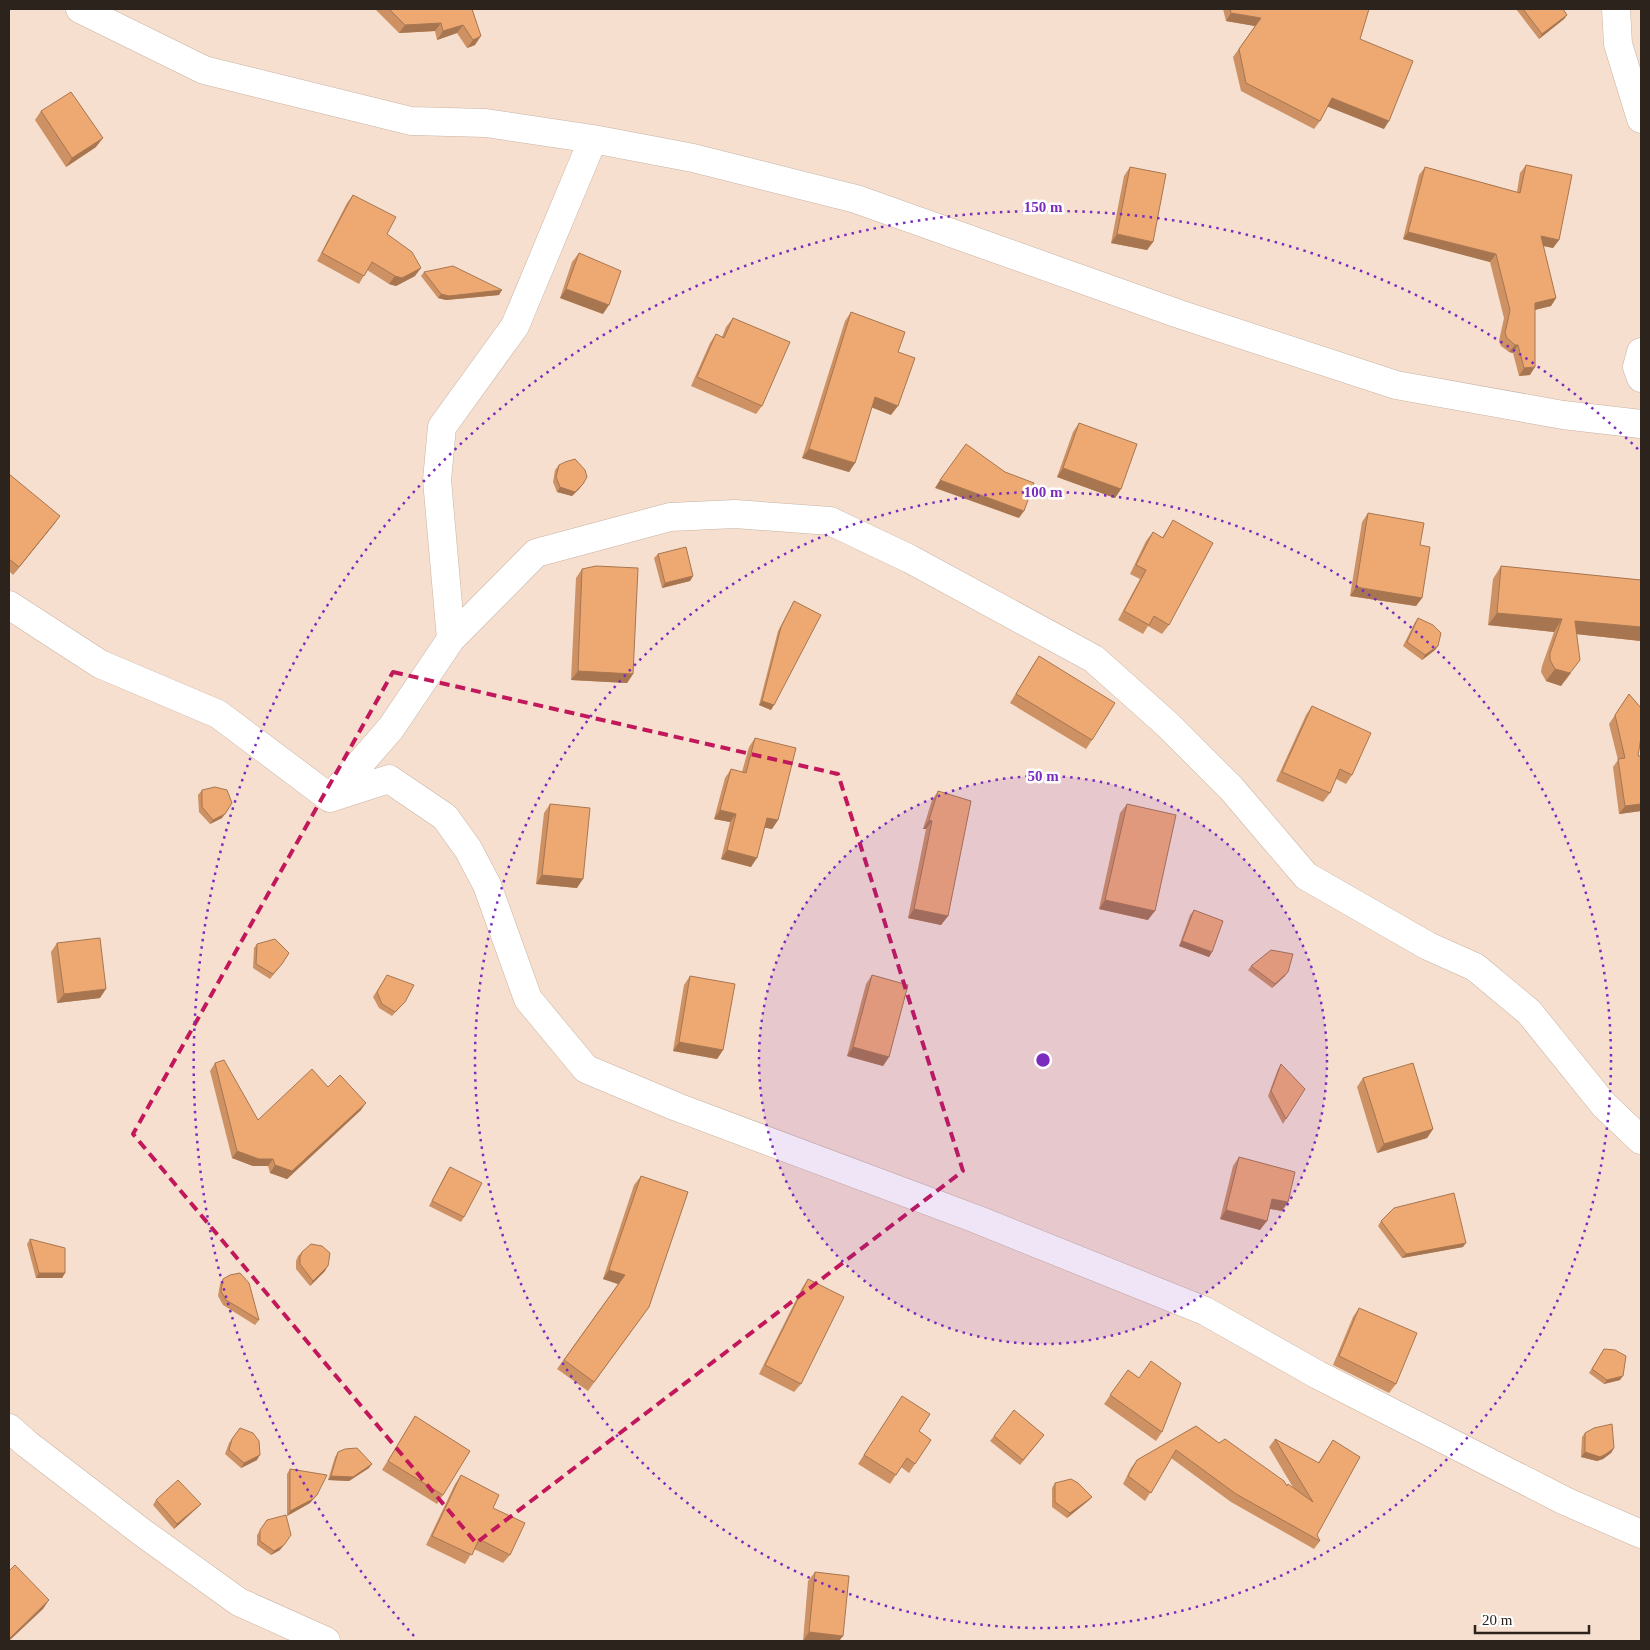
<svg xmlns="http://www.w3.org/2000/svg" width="1650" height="1650" font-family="'Times New Roman',serif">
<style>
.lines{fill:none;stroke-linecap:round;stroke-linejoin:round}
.minor-casing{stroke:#c9b3a2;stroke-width:29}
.minor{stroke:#fff;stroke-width:28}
.wall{fill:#cd9163}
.shaded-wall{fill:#a77650}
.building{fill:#eea973;stroke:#a77650}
.marked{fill:none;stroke:#c2185b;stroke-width:4;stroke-dasharray:10 6;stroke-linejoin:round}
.ring{fill:none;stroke:#7b2cbf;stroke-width:2.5;stroke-dasharray:2.5 5}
.centre{fill:#7b2cbf;stroke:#fff;stroke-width:2.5}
.ring-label{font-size:15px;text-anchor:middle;font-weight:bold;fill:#7b2cbf;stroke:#fff;stroke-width:5;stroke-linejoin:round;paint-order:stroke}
</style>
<rect width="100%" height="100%" fill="#f6dfce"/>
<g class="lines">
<defs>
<path id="minor" d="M80,9L204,70L411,121L486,123L593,139L693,158L856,199L1179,314L1396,385L1563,415L1641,424
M1616,9L1618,44L1641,119
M1641,352L1637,367L1641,378
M9,605L100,664L218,714L330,798L389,779L445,817L468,849L487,885L528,999L586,1069L677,1107L976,1219L1205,1311L1318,1375L1565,1501L1641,1534
M451,639L437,480L442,427L515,326L593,139
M330,798L391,728L451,639L536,553L670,517L735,514L830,521L910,559L1094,659L1168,725L1231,788L1306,876L1428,946L1475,967L1529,1012L1604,1105L1641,1140
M9,1428L27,1444L143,1533L239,1602L326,1641"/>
</defs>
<use href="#minor" class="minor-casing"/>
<use href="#minor" class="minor"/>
</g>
<path class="wall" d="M375,9H472L475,45L467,48L457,33L437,40L435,31L399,33Z
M1223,9H1369L1360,39L1384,129L1328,106L1320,121L1314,129L1241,91L1233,57L1255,26L1226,21Z
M1516,9H1563L1567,15L1564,19L1539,39Z
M41,111L96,147L66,167L35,120Z
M1526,165L1559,240L1553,248L1543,246L1556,298L1551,306L1535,310L1530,375L1519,376L1513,353L1509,352L1501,346L1499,341L1504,318L1490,262L1403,239L1419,175L1425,167L1517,192L1520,173Z
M1130,167L1153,242L1147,250L1111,243L1124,176Z
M353,195L387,234L415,276L396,286L389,284L367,270L359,284L317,261L347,203Z
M579,253L603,314L560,298L572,262Z
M424,272L499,295L446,300L438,298L421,276Z
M851,312L898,352L891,415L872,407L855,463L849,472L802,458L845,321Z
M733,318L762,406L756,414L691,386L710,343L716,334L722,337L726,327Z
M1079,423L1121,489L1115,498L1057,477L1073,432Z
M559,465L580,488L572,496L557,492L553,482L555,470Z
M9,474L55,523L13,575L9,571Z
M1368,513L1420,545L1422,598L1416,606L1350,596L1362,522Z
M1173,520L1169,625L1162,634L1148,626L1143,634L1118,620L1140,579L1130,574L1146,541L1153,532L1162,538Z
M658,554L693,576L690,581L662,588L654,558Z
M1501,566L1641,580V641L1576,634L1561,686L1546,681L1541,672L1542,666L1554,632L1488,625L1493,579Z
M582,569L633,674L627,683L571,680L576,578Z
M794,601L771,710L759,705L778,631Z
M1418,618L1438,646L1435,650L1422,660L1403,646L1415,622Z
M1039,656L1092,740L1086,749L1010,703L1033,665Z
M1629,694L1638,756H1641V811L1619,814L1613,767L1618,760L1609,724Z
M1312,706L1352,775L1346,784L1336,779L1330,793L1323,802L1276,781L1306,715Z
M755,738L778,820L772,829L765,827L751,867L721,859L730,822L714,819L725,778L731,769L742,772L749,747Z
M202,790L222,818L210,824L199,812L198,795Z
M938,791L948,916L941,925L908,918L926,829H923L932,800Z
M550,804L577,888L536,884L544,813Z
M1127,804L1148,920L1099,909L1120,813Z
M1194,910L1212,952L1209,957L1179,946L1190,915Z
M57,943L100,998L57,1003L51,952Z
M257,944L282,964L270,979L253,968L254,948Z
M1251,966L1285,976L1272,988L1248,970Z
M387,975L405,1002L392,1016L379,1008L373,997Z
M872,975L889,1057L883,1066L847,1056L866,984Z
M690,976L723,1050L717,1059L673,1051L684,985Z
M215,1063L258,1120L328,1087L361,1110L287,1179L270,1173L268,1166H253L232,1158L210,1071Z
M1281,1064L1286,1119L1283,1124L1268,1096L1278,1069Z
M1363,1078L1433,1129L1427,1138L1377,1153L1357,1087Z
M1239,1157L1282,1211L1270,1209L1260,1230L1220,1219L1233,1166Z
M450,1167L464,1217L461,1222L429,1206L447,1171Z
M641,1176L649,1307L588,1391L557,1369L618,1284L603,1279L634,1185Z
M1381,1221L1463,1247L1402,1258L1378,1226Z
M30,1239L65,1273L62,1278H36L27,1244Z
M302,1252L325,1271L310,1286L296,1269V1261L298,1256Z
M223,1279L259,1320L255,1325L223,1305L218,1296L220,1284Z
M808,1279L801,1384L794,1392L759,1374L802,1288Z
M1359,1308L1396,1384L1389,1393L1333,1365L1353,1317Z
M1604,1349L1620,1380L1604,1384L1589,1373Z
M1128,1370L1139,1378L1162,1432L1156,1441L1104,1404Z
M902,1396L919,1431L931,1440L909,1473L901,1467L890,1484L858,1464Z
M415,1416L443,1495L437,1504L382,1470Z
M1196,1426L1219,1443L1286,1486L1294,1489L1269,1447L1275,1439L1318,1463L1333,1440L1317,1535L1320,1541L1314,1549L1231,1502L1171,1458L1145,1501L1123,1484L1131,1468L1137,1460Z
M240,1428L257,1460L241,1468L225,1454L229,1443Z
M1585,1433L1614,1448L1611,1453L1603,1459L1597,1461L1581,1457L1582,1437Z
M994,1436L1041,1439L1020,1465L990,1441Z
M338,1452L369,1468L349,1481L328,1480L335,1457Z
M290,1469L317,1495L310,1503L287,1516V1474Z
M461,1475L493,1508L510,1555L503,1563L474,1549L465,1564L426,1545L455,1484Z
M1055,1483L1092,1497L1088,1501L1067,1518L1052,1507V1488Z
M156,1500L201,1504L197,1508L174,1529L153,1505Z
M267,1520L280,1550L271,1555L257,1545V1535Z
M815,1572L843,1636L839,1641H803L808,1581Z"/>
<path class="shaded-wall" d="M1231,13L1261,18L1255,26L1226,21Z
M1567,15L1564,19L1539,39L1542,34Z
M441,23L435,31L399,33L405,25Z
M463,25L457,33L437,40L443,31Z
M481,36L475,45L467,48L473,40Z
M1332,98L1389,121L1384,129L1326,106Z
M103,138L96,147L66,167L72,158Z
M1408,232L1496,254L1490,262L1403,239Z
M1117,234L1153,242L1147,250L1111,243Z
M1541,236L1559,240L1553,248L1535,244Z
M421,268L415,276L396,286L389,284L395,276Z
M566,289L609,305L603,314L560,298Z
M502,290L499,295L446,300L438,298L441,294Z
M1556,298L1551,306L1530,311L1535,303Z
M1515,345H1518L1513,353L1509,352Z
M1535,367L1530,375L1519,376L1524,368Z
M875,397L898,406L891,415L868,406Z
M809,449L855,463L849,472L802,458Z
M1063,468L1121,489L1115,498L1057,477Z
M940,480L1024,511L1019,518L935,488Z
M583,484L580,488L572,496L557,492L560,487Z
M60,516L55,523L13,575L19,567Z
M693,576L690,581L662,588L665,583Z
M1356,587L1422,598L1416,606L1350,596Z
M1497,613L1562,619L1554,632L1488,625Z
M1575,621L1641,627V641L1566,633Z
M1438,646L1435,650L1422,660L1425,655Z
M1555,669L1571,673L1561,686L1546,681Z
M578,671L633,674L627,683L571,680Z
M762,701L774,705L771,710L759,705Z
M1641,804V811L1619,814L1625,806Z
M720,810L736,814L730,822L714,819Z
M225,814L222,818L210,824L213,820Z
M767,818L778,820L772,829L761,827Z
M929,820L932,821L926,829H923Z
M727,850L757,858L751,867L721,859Z
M542,875L583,879L577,888L536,884Z
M1105,900L1155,911L1148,920L1099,909Z
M914,909L948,916L941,925L908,918Z
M1182,941L1212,952L1209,957L1179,946Z
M1288,972L1285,976L1272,988L1275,984Z
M106,989L100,998L57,1003L64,994Z
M679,1042L723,1050L717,1059L673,1051Z
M853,1047L889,1057L883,1066L847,1056Z
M366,1103L361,1110L287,1179L270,1173L275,1165Z
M1433,1129L1427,1138L1377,1153L1384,1144Z
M237,1151L273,1159L268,1166H253L232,1158Z
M1272,1199L1288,1202L1282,1211L1266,1208Z
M1226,1210L1267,1221L1260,1230L1220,1219Z
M1466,1243L1463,1247L1402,1258L1406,1254Z
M328,1266L325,1271L310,1286L313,1281Z
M609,1270L625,1275L618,1284L603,1279Z
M39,1273H65L62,1278H36Z
M1623,1376L1620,1380L1604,1384L1607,1380Z
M1614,1448L1611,1453L1603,1459L1597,1461L1581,1457L1585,1452Z
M260,1455L257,1460L241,1468L244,1463Z
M372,1464L369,1468L349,1481L328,1480L331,1476Z
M317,1495L310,1503L287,1516L290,1511Z
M1092,1497L1088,1501L1067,1518L1070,1513Z
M201,1504L197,1508L174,1529L177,1524Z
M284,1545L280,1550L271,1555L274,1551Z
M49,1600L43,1609L9,1641V1639Z
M809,1632L843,1636L839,1641H803Z"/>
<path class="building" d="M389,9H472L481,36L473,40L463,25L443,31L441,23L405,25Z
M1230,9H1369L1360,39L1413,61L1389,121L1332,98L1320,121L1246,83L1239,49L1261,18L1231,13Z
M1523,9H1563L1567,15L1542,34Z
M71,92L103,138L72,158L41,111Z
M1526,165L1572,175L1559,240L1541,236L1556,298L1535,303V367L1524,368L1518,345H1515L1507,338L1505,333L1510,310L1496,254L1408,232L1425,167L1520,193Z
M1130,167L1166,174L1153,242L1117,234Z
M353,195L396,217L387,234L412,252L421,268L402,278L395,276L372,262L364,276L322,253Z
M579,253L621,271L609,305L566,289Z
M453,266L502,290L449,296L441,294L424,272Z
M851,312L905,332L898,352L915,358L898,406L875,397L855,463L809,449Z
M733,318L790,342L762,406L697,377L716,334L724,338Z
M1079,423L1137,444L1121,489L1063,468Z
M966,444L1005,472L1034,483L1024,511L940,480Z
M575,459L585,470L587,477L583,484L575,492L560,487L556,477L559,465L565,462Z
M9,474L60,516L19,567L9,559Z
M1368,513L1424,523L1420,545L1430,547L1422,598L1356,587Z
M1173,520L1213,543L1169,625L1154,616L1149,625L1124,611L1146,570L1136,565L1153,532L1163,538Z
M686,547L693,576L665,583L658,554Z
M596,566L638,568L633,674L578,671L582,569Z
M1501,566L1641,580V627L1575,621L1580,660L1570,673L1555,669L1550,660V653L1562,619L1497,613Z
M794,601L821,615L774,705L762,701L781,627Z
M1418,618L1433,625L1441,633L1438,646L1425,655L1407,642Z
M1039,656L1115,703L1092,740L1016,694Z
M1629,694L1641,708V737L1638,756H1641V804L1625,806L1618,759L1625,758L1615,715Z
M1312,706L1371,733L1352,775L1340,769L1330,793L1282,772Z
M755,738L796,748L778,820L767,818L757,858L727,850L736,814L720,810L731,769L746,773Z
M215,787L227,790L232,803L225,814L213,820L202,807V790Z
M938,791L971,801L948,916L914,909L932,821L929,820Z
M550,804L590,808L583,879L542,875Z
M1127,804L1176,815L1155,911L1105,900Z
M1194,910L1223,921L1212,952L1182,941Z
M100,938L106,989L64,994L57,943Z
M275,939L289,953L282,964L273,974L256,964L257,944Z
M1271,950L1293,954L1288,972L1275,984L1251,966Z
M387,975L414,985L405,1002L395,1012L382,1004L377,992Z
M872,975L908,985L889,1057L853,1047Z
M690,976L735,984L723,1050L679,1042Z
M224,1060L258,1120L312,1069L328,1087L340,1075L366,1103L292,1171L275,1165L273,1159H259L237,1151L215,1063Z
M1413,1063L1433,1129L1384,1144L1363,1078Z
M1281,1064L1305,1089L1286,1119L1271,1091Z
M1239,1157L1295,1172L1288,1202L1272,1199L1267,1221L1226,1210Z
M450,1167L482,1183L464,1217L432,1201Z
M641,1176L688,1192L649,1307L594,1382L564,1360L625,1275L609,1270Z
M1454,1193L1466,1243L1406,1254L1381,1221L1394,1208Z
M30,1239L65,1248V1273H39Z
M311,1244L322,1246L330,1253L328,1266L313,1281L300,1264V1257L302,1252Z
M240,1273L249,1283L259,1320L226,1300L221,1291L223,1279L230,1275Z
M808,1279L844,1297L801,1384L765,1365Z
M1359,1308L1417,1333L1396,1384L1339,1356Z
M1604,1349L1615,1350L1626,1356L1623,1376L1607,1380L1592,1369Z
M1151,1361L1181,1383L1162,1432L1110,1395L1128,1370L1139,1378Z
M902,1396L930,1414L919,1431L931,1440L915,1464L907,1458L896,1475L864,1455Z
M1014,1410L1044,1435L1023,1460L994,1436Z
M415,1416L470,1451L443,1495L388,1461Z
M1612,1424L1614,1448L1606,1454L1600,1457L1585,1452V1433L1594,1428Z
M1196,1426L1219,1443L1225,1439L1284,1481L1287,1486L1288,1484L1313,1502L1275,1439L1319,1463L1333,1440L1360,1457L1317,1535L1320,1541L1236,1494L1176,1450L1151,1493L1128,1476L1137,1460Z
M240,1428L253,1433L259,1441L260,1455L244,1463L229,1450L232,1439Z
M357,1448L372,1464L353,1477L331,1476L338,1452L345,1449Z
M290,1469L327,1475L317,1495L313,1499L290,1511Z
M461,1475L499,1495L493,1508L525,1523L510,1555L479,1539L472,1555L432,1536Z
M1071,1479L1078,1483L1092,1497L1070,1513L1055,1502V1483Z
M178,1480L201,1504L177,1524L156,1500Z
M286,1515L291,1535L284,1545L274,1551L260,1541V1530L267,1520Z
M15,1565L49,1600L9,1639V1571Z
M815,1572L849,1576L843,1636L809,1632Z"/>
<path class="marked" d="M393,672L838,774L963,1171L476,1543L133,1134Z"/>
<circle cx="1043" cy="1060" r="284" fill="#7b2cbf" fill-opacity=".12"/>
<g class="ring">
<circle cx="1043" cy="1060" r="284"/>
<circle cx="1043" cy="1060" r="568"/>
<path d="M414 1636A853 853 0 0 1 1641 452"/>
</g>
<circle cx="1043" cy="1060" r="8" class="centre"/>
<g class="ring-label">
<text x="1043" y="212">150 m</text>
<text x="1043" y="497">100 m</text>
<text x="1043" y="781">50 m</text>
</g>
<rect width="1650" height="1650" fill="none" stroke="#2c231d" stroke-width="20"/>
<path d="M1475 1625v8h114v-8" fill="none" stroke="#2c231d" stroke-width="2.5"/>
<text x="1482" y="1625" font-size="15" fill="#2c231d" stroke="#ffffff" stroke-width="4" paint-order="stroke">20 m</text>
</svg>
